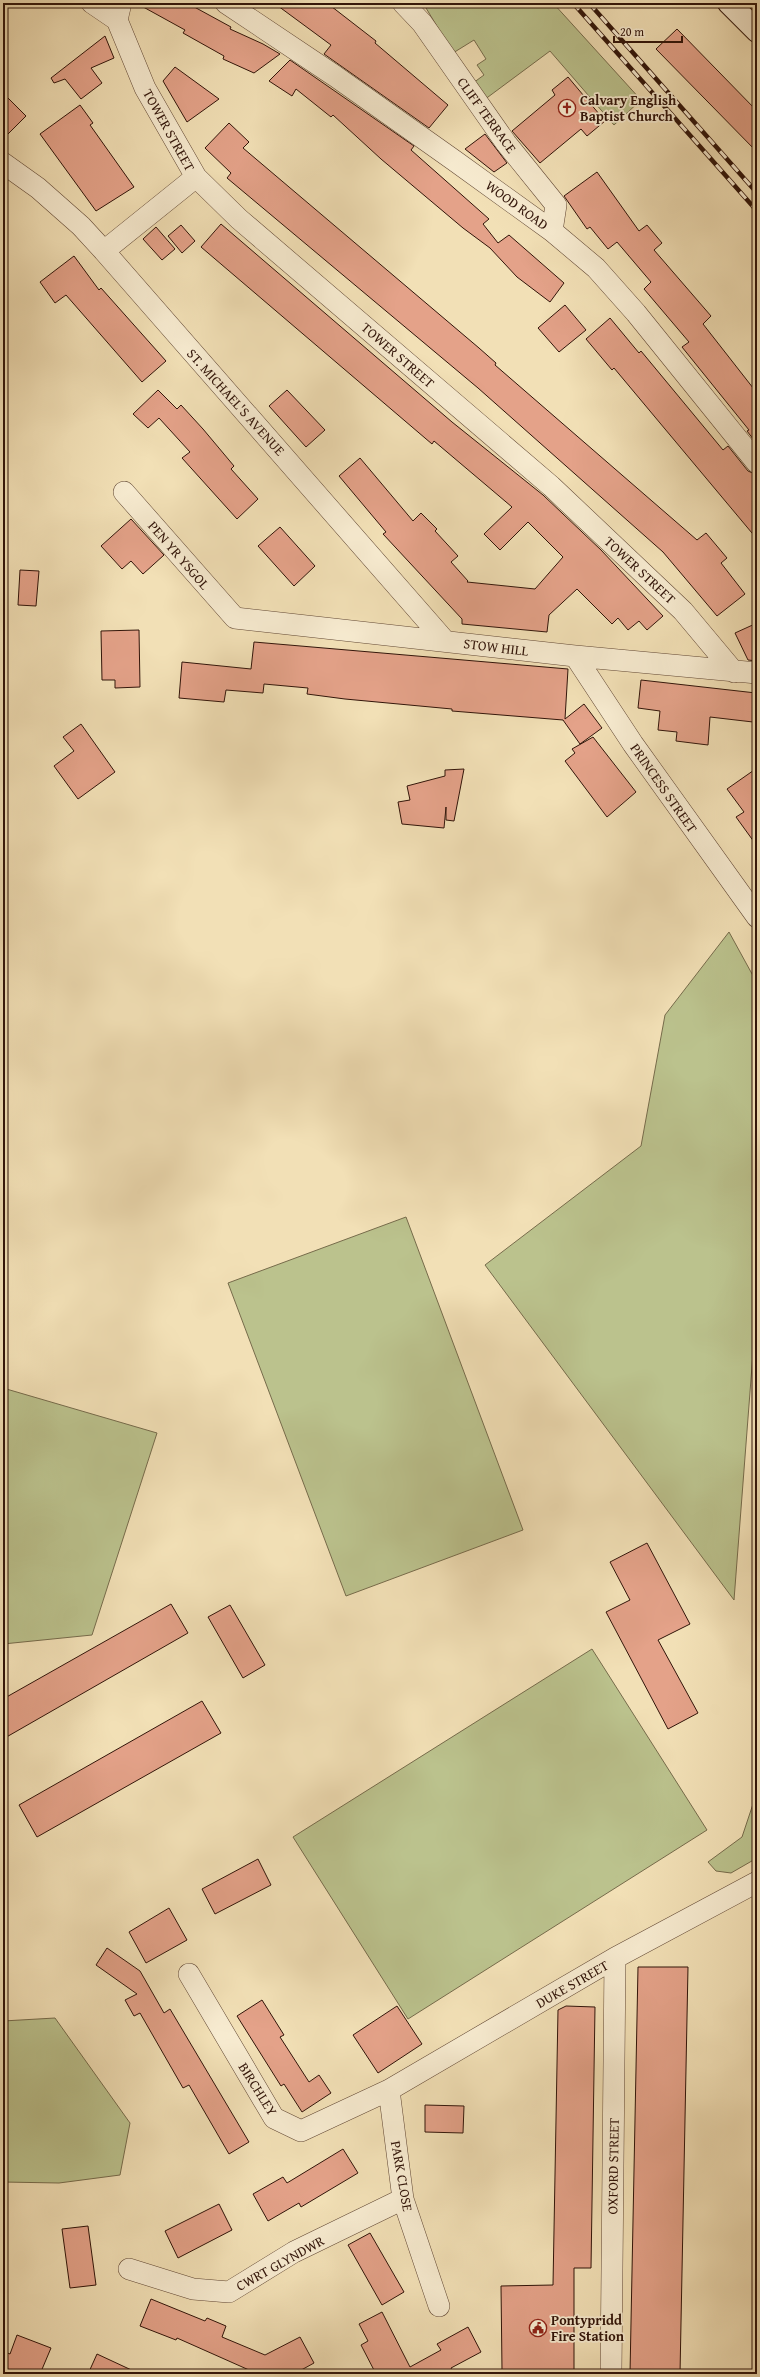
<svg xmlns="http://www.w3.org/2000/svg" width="760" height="2377" font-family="'Gentium Book Plus',serif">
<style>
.green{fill:#bbc28d;stroke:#766b4b}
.building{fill:#e4a289;stroke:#311409}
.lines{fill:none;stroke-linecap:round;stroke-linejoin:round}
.minor-casing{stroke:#614734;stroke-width:22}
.secondary-casing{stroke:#311409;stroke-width:24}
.minor{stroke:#f7ebd0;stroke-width:21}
.secondary{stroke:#f7ebd0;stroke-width:22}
.rail-casing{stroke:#311409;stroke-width:4.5}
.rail{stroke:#f7ebd0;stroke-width:3;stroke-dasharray:9;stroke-linecap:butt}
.labels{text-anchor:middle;stroke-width:3.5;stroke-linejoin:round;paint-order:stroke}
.poi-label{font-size:14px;font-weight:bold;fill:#311409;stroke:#f7ebd0;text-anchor:start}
.street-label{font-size:14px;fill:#311409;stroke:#f7ebd0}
</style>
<rect width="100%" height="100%" fill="#f2e0b6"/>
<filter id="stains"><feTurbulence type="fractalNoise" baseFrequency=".005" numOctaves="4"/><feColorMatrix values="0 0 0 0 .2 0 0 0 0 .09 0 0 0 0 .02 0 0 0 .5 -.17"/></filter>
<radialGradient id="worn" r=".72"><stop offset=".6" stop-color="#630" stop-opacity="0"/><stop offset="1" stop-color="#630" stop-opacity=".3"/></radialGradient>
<path class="green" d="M423,3H553L641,100L614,125L550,51L484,100L473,83L484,75L477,65L486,59L474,40L453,53Z
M729,932L757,983V1301L734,1600L485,1265L641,1146L665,1015Z
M406,1217L523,1530L346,1596L228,1283Z
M3,1388L157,1433L92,1635L3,1644Z
M592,1649L707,1830L408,2019L293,1837Z
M757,1792V1858L731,1873L716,1871L708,1862L742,1837Z
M55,2018L130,2123L120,2175L59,2183L3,2182V2021Z"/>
<path class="building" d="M136,3H187L231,27L230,29L263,44L280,54L254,73L223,59L224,56L183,33L185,30Z
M274,3H327L376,41L375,43L448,105L429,128L324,54L331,45Z
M677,29L757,111V152L656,49Z
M105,36L114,58L91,68L102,83L81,99L65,79L54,83L51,78Z
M290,60L414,146L411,150L489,219L483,224L498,243L509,235L564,283L550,302L517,277L490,248L463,228L381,159L333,115L331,117L296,89L292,96L269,81Z
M175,67L219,99L187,122L163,81Z
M568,77L605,121L587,136L581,129L540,163L512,131L555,95L552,90Z
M3,93L26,116L3,139Z
M80,105L93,123L90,125L134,187L96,211L40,134Z
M229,123L249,142L243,148L479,348L496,363L495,365L697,540L706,533L727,558L721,563L745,594L717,616L663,552L478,388L227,178L231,173L205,148Z
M485,134L507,163L494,172L465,149Z
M597,172L639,231L647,225L662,243L654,250L711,316L703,324L757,393V444L747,431L749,430L682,347L689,342L644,289L651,282L617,242L608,249L590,227L587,229L564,196Z
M221,224L452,422L543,495L601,550L663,616L647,630L639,621L628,630L618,618L612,624L577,589L549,615L547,632L462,624V619L383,534L386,532L339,476L360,458L413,521L421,513L437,529L435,531L458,556L451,562L468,581L467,582L535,589L563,557L528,522L500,550L484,534L512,507L434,441L432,444L201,247Z
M181,225L195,241L182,253L168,236Z
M156,227L175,249L162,260L143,239Z
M74,256L99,290L101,288L166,361L142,382L66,295L55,303L40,282Z
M565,305L586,330L559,352L538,328Z
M610,318L639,353L641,351L723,450L728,446L748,471L757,475V539L614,368L612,370L586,339Z
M158,390L177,409L181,405L203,429L234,466L231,469L258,499L237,519L182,458L190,452L159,418L148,428L133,414Z
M287,390L325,430L306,447L269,406Z
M131,519L164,555L143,574L131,561L122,569L101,546Z
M280,527L315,566L294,586L258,546Z
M20,570L39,571L36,606L18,605Z
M757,623V661L748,660L735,633Z
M139,630L140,687L115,688V680H102L101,631Z
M254,642L568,669L565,719L584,704L602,728L580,744L563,720L452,711V709L345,699L307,694L308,688L264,684L263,693L226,690L224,702L179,698L182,662L251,669Z
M641,680L756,693L753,722L710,717L708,745L676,741L677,732L658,730L660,711L638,708Z
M81,724L115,772L78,799L54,766L74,751L63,737Z
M593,737L636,792L607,817L565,761L575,753L572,749Z
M757,768V846L736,817L744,812L727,789Z
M464,769L454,821L446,820V807L444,828L402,824L398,802L410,800L407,786L445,776V770Z
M647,1543L690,1624L658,1640L698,1713L668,1729L606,1612L630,1600L610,1562Z
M171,1604L188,1633L3,1739V1699Z
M230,1605L265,1665L243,1678L208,1617Z
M202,1701L221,1733L37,1837L19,1805Z
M258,1859L271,1885L215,1914L202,1889Z
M169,1908L187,1940L146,1963L129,1932Z
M107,1948L140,1971L164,2013L170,2009L249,2142L229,2154L189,2085L183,2088L140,2013L134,2016L125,2000L137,1994L96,1965Z
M638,1967H688L680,2374H630Z
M262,2000L284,2035L280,2037L309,2082L319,2075L331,2093L302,2112L284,2084L281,2086L237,2016Z
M397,2006L422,2044L378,2073L353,2035Z
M566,2006L595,2007L591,2268H574V2374H510V2370H502L501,2286L553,2285L558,2010Z
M425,2105L464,2106L463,2133L425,2132Z
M343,2149L358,2173L301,2207L299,2203L268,2221L253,2194L283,2177L287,2183Z
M219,2204L232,2230L178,2258L165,2231Z
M88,2226L96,2285L70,2288L62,2229Z
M370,2233L404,2292L382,2305L348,2245Z
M151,2299L205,2321L207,2318L226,2326L222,2337L265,2355L300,2337L314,2363L294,2374H258L177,2338L176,2340L140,2326Z
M382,2312L410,2367L441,2350L437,2344L468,2327L481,2352L451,2368L454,2374H376L361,2345L368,2341L359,2324Z
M17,2335L51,2348L40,2374H3V2351L10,2354Z
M97,2354L140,2374H88Z"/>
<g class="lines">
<defs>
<path id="minor" d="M92,3L117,20
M121,3L117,20L145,88L196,177L239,219L551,486L683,611L734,672
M226,3L335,76L455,161L552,231L596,268L636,313L757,463
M403,3L422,23L506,143L556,205L552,231
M3,163L38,188L81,226L104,251
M196,177L104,251L445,641
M124,492L235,618L575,656L757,673
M575,656L633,744L757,917
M189,1974L274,2118L301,2131L389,2090L615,1958L757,1882
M389,2090L403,2199L439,2306
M129,2269L193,2289L229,2292L294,2252L403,2199
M611,2374L615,1958"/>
<path id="secondary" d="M729,3L757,31"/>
</defs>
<use href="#minor" class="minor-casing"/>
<use href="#secondary" class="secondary-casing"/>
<use href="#minor" class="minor"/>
<use href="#secondary" class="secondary"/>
<defs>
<path id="rail" d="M573,3L757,211
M589,3L757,193"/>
</defs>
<use href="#rail" class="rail-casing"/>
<use href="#rail" class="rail"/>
</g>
<defs>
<symbol id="church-ring" viewBox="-11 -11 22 22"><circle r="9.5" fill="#f7ebd0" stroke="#8f2418" stroke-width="1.5"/><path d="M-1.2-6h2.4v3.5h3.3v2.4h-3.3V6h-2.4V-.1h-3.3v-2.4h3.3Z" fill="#8f2418"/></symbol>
<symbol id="civic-ring" viewBox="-11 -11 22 22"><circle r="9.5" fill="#f7ebd0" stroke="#8f2418" stroke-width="1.5"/><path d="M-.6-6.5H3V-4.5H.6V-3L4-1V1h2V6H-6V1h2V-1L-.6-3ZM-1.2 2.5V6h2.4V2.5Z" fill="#8f2418"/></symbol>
</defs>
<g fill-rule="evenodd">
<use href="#church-ring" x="557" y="98" width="20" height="20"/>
<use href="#civic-ring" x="528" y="2318" width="20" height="20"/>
</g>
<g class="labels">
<g class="poi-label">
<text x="580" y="105">Calvary English<tspan x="580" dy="16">Baptist Church</tspan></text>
<text x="551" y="2325">Pontypridd<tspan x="551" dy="16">Fire Station</tspan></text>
</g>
<g class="street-label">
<text transform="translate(487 115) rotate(54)" y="5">CLIFF TERRACE</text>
<text transform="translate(169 130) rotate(61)" y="5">TOWER STREET</text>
<text transform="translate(517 205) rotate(36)" y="5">WOOD ROAD</text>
<text transform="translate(398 355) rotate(41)" y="5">TOWER STREET</text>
<text transform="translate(236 402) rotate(48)" y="5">ST. MICHAEL'S AVENUE</text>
<text transform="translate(179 555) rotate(49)" y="5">PEN YR YSGOL</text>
<text transform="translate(640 570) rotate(43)" y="5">TOWER STREET</text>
<text transform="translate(496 647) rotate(7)" y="5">STOW HILL</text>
<text transform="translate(664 788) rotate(55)" y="5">PRINCESS STREET</text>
<text transform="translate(572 1984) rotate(-30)" y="5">DUKE STREET</text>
<text transform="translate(258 2089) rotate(58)" y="5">BIRCHLEY</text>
<text transform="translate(613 2166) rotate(-89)" y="5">OXFORD STREET</text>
<text transform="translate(402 2176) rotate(80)" y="5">PARK CLOSE</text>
<text transform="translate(280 2263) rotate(-29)" y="5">CWRT GLYNDWR</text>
</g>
</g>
<rect width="760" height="2377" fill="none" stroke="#f2e0b6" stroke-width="16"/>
<rect x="4" y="4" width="752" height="2369" fill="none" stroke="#311409" stroke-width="2"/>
<rect x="8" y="8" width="744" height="2361" fill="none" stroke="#311409"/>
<path d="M614 36v6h68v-6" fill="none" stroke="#311409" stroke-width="2"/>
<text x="620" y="36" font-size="12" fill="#311409" stroke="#f7ebd0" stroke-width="3" paint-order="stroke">20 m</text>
<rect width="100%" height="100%" filter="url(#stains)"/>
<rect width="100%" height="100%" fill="url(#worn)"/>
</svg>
